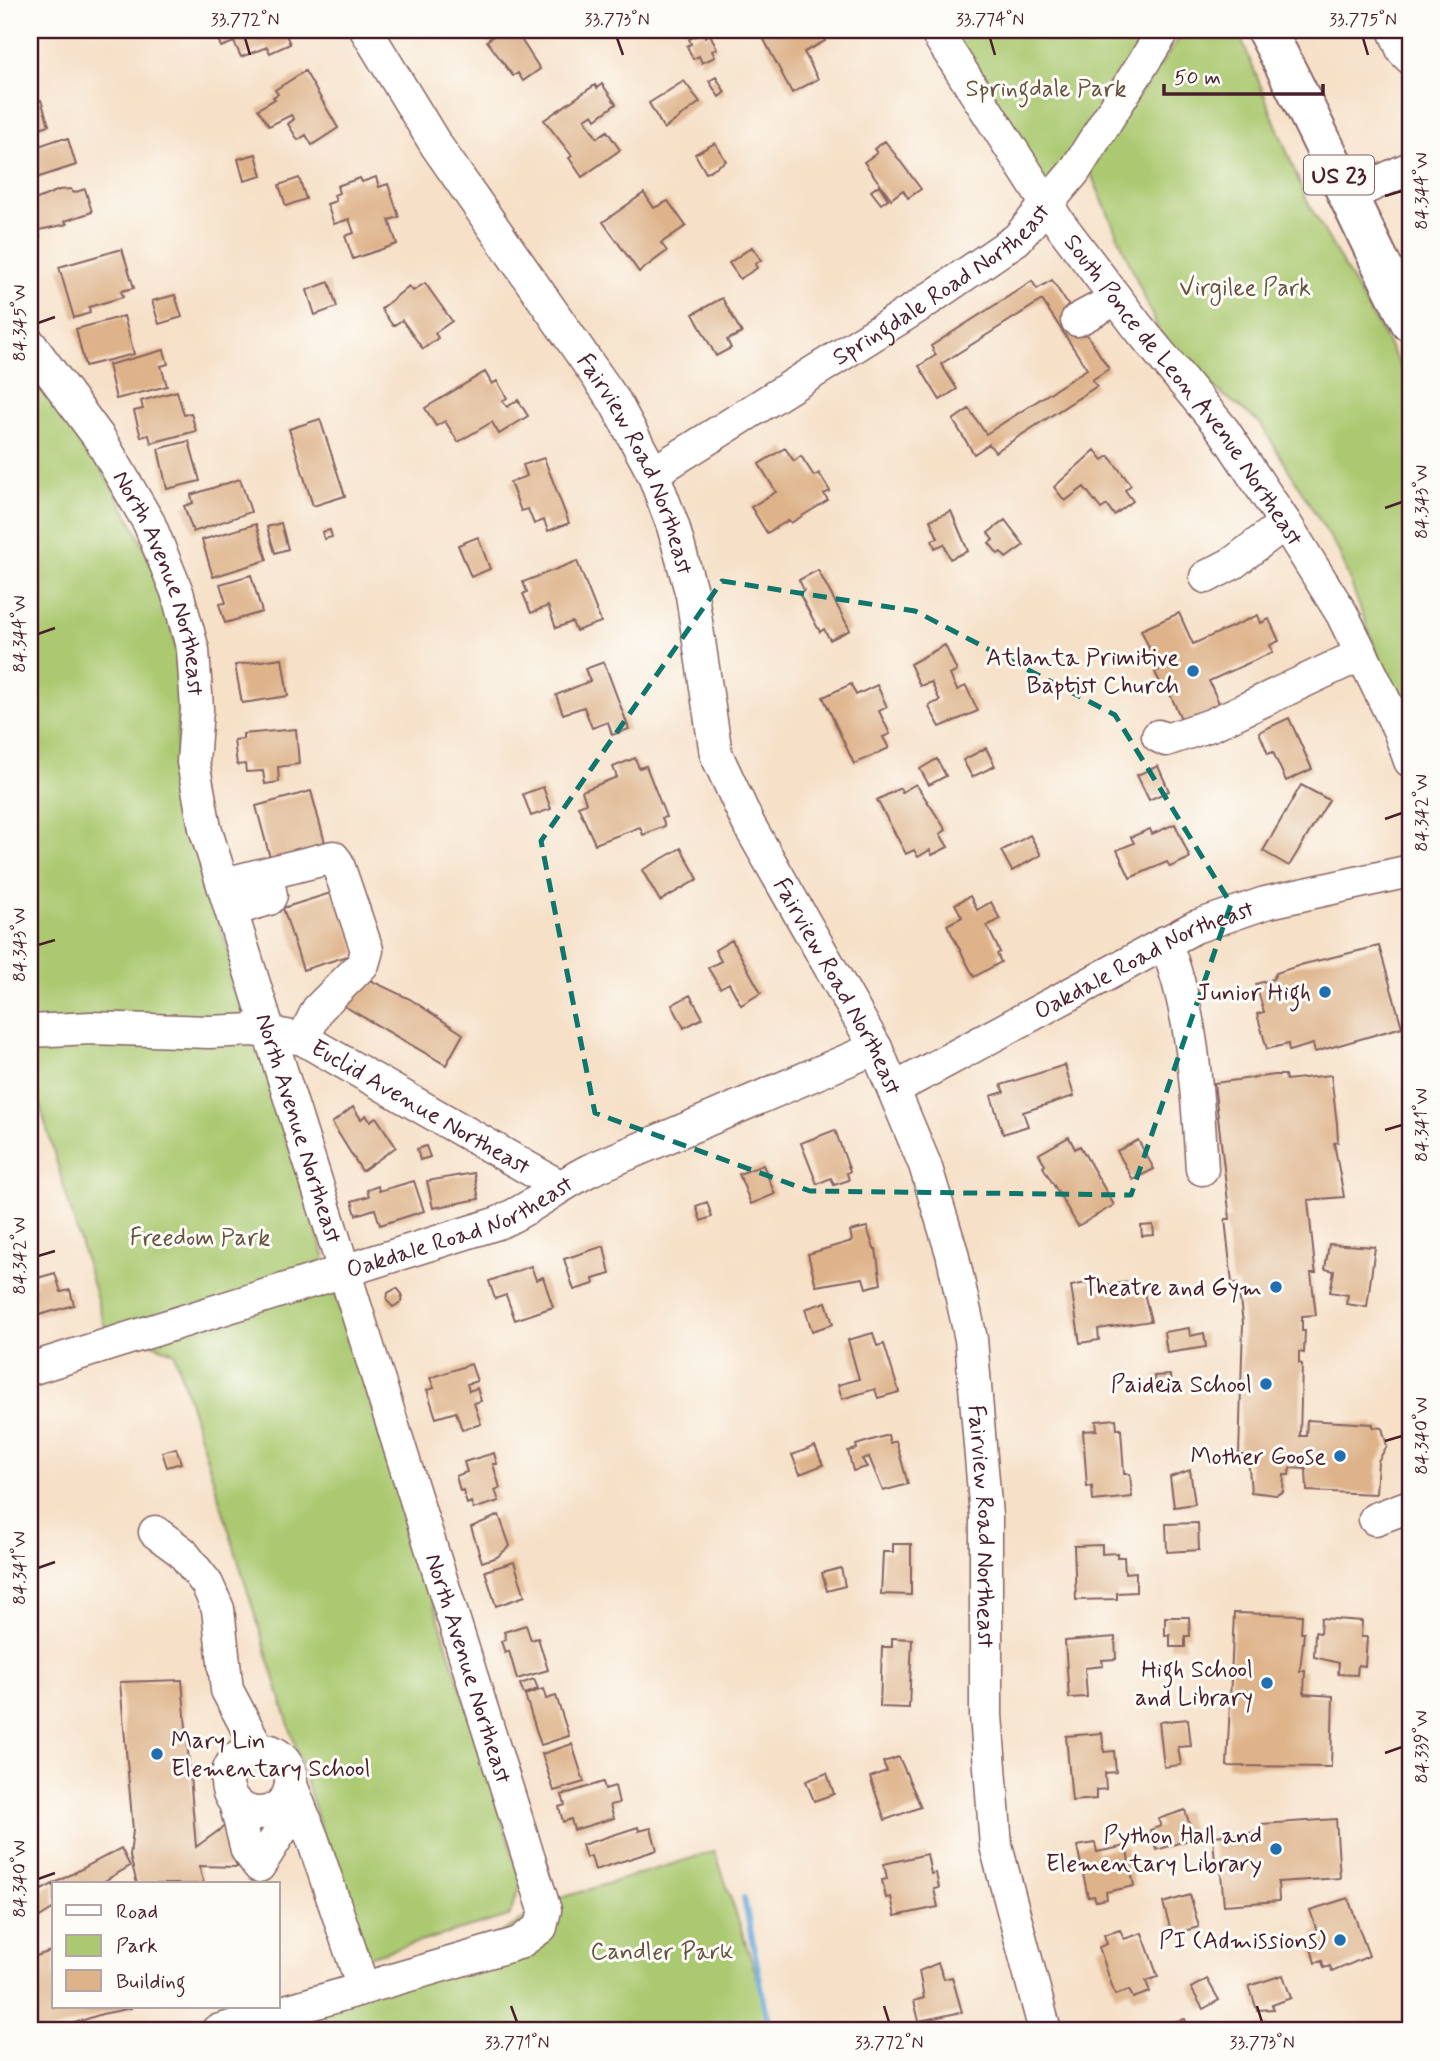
<svg xmlns="http://www.w3.org/2000/svg" width="1440" height="2061" font-family="Mynerve,sans-serif">
<style>
.green{fill:#abc971;stroke:#7a744e;stroke-width:2}
.lines{fill:none;stroke-linecap:round;stroke-linejoin:round}
.stream{stroke:#60a5d5;stroke-width:6}
.building{fill:#deb38a}
.minor-casing{stroke:#866362;stroke-width:35}
.highway-casing{stroke:#866362;stroke-width:42}
.minor{stroke:#fff;stroke-width:32}
.highway{stroke:#fff;stroke-width:38}
.marked{fill:none;stroke:#0f766e;stroke-width:5;stroke-dasharray:14 9;stroke-linejoin:round}
.ticks{fill:none;stroke:#4a1f2b;stroke-width:2.5}
.poi-dot{fill:#1f6fb2;stroke:#fdfcf7;stroke-width:2.5}
.labels{text-anchor:middle;stroke-width:6;stroke-linejoin:round;paint-order:stroke}
.shield{fill:#fdfcf7;stroke:#806168;stroke-width:2}
.shield-label{font-size:23px;font-weight:bold;fill:#4a1f2b}
.park-label{font-size:24px;fill:#675240;stroke:#fdfcf7}
.street-label{font-size:24px;fill:#4a1f2b;stroke:#fdfcf7}
.poi-label{font-size:24px;fill:#4a1f2b;stroke:#fdfcf7;text-anchor:end}
.neatline{fill:none;stroke:#4a1f2b;stroke-width:2.5}
.ticks-label{font-size:18px;text-anchor:middle;fill:#4a1f2b}
</style>
<rect width="100%" height="100%" fill="#fdfcf7"/>
<filter id="ink" filterUnits="userSpaceOnUse"><feTurbulence type="fractalNoise" baseFrequency=".0143" numOctaves="2"/><feDisplacementMap in="SourceGraphic" scale="14" xChannelSelector="R" yChannelSelector="G"/><feConvolveMatrix kernelMatrix="1 2 1 2 8 2 1 2 1" color-interpolation-filters="sRGB"/></filter>
<filter id="wash" filterUnits="userSpaceOnUse"><feTurbulence type="fractalNoise" baseFrequency=".00686" numOctaves="4" result="noise"/><feDisplacementMap in="SourceGraphic" scale="28" xChannelSelector="R" yChannelSelector="G"/><feGaussianBlur stdDeviation="1.57" result="paint"/><feColorMatrix in="noise" values="0 0 0 0 0 0 0 0 0 0 0 0 0 0 0 0 0 1.4 0 .05"/><feComposite in="paint" operator="in"/></filter>
<g filter="url(#wash)">
<rect width="100%" height="100%" fill="#f6e0c7"/>
<path class="green" d="M940,30H1151L1056,175L1044,185Z
M1185,30H1238L1306,199L1410,383V741L1339,552L1260,423L1168,352L1088,167Z
M30,369C91,450 155,539 175,641C183,682 176,722 177,764C177,785 184,807 189,827L522,1883L509,1916L361,1959L174,1352L105,1327L30,1071Z
M715,1851L775,2031H190L493,1938L551,1901Z"/>
<g class="lines">
<path class="stream" d="M744,1898L770,2031"/>
</g>
<g id="blocks">
<path class="building" d="M218,30H284L290,44L270,53L267,47L241,57L234,42L221,47L215,31Z
M490,30H515L540,69L523,81L518,73L513,76L487,41L494,35Z
M759,30H819L825,41L804,52L818,79L792,93Z
M704,32L705,37L710,34L717,49L712,51L715,57L702,63L699,56L693,59L687,46L691,44L689,39Z
M305,71L338,128L312,145L306,135L298,140L288,124L294,119L291,115L269,126L258,109L275,99L273,97L278,94L275,90Z
M716,77L725,92L719,97L709,81Z
M684,81L700,102L664,129L649,103Z
M602,84L616,104L596,119L593,114L585,119L597,138L607,131L620,150L582,177L569,158L572,156L544,120L595,85L597,88Z
M41,100L49,125L30,131V104Z
M59,139H68L76,165L30,180V149Z
M885,141L921,189L908,198L903,190L891,199L864,162L877,153L874,149Z
M715,143L726,161L706,173L695,154Z
M256,154L262,176L244,181L238,159Z
M376,177L379,187L388,184L399,217L389,220L397,244L353,259L345,236L354,233L349,219L334,224L327,204L336,201L334,195L339,193L337,186L360,178L362,182Z
M299,178L306,199L286,206L279,185Z
M879,185L888,199L881,204L871,191Z
M71,189L73,193L85,189L92,212L65,221L67,224L39,230L40,237L30,240V202L59,190Z
M644,193L654,208L668,201L686,226L661,243L667,251L639,272L603,222Z
M752,247L761,260L755,264L757,268L740,279L729,263Z
M122,249L134,288L121,291L123,297L89,307L90,313L74,318L59,267Z
M1052,280L1109,369L1092,380L1097,386L995,452L989,444L974,454L953,420L969,409L986,434L1087,369L1042,300L941,364L957,389L940,400L919,366L936,355L931,346L1020,289L1032,281L1037,289Z
M329,282L337,307L315,315L307,290Z
M425,283L452,321L435,333L438,338L423,349L402,320L393,326L381,309L409,286L413,291Z
M175,295L182,317L159,324L152,301Z
M722,298L742,333L727,340L731,348L716,356L693,314Z
M124,316L134,354L85,366L76,329Z
M164,350L168,364L161,366L167,386L116,399L108,365Z
M485,372L492,384L497,381L507,398L502,401L507,407L518,400L528,416L499,434L492,422L458,442L445,421L436,426L425,408Z
M177,391L184,415L191,413L196,431L151,443L149,435L141,437L134,411L143,409L141,401Z
M320,419L345,496L313,506L289,429Z
M189,441L200,481L167,489L158,449Z
M785,448L794,461L801,456L814,476L819,473L830,491L824,494L828,500L791,523L789,520L767,533L751,507L776,492L759,464Z
M1095,450L1103,460L1109,456L1131,485L1125,490L1133,501L1114,515L1107,505L1101,509L1084,487L1065,501L1054,487Z
M544,458L569,523L548,531L544,520L534,524L528,509L521,511L510,482L527,476L523,465Z
M240,479L251,512L193,532L184,506L193,503L191,495Z
M951,511L968,551L950,559L944,544L935,548L932,540L938,538L930,520Z
M1005,520L1024,545L1006,558L1001,552L998,554L989,543L993,540L988,533Z
M281,523L288,549L275,553L267,527Z
M256,524L267,560L213,577L202,540Z
M330,530L332,537L324,539L322,532Z
M478,537L490,569L471,577L458,545Z
M577,561L601,622L576,631L572,622L556,628L548,606L531,613L523,594L527,592L523,582Z
M818,570L850,630L830,640L824,629L820,632L799,593L804,590L799,580Z
M251,575L262,612L225,623L219,604L226,603L220,584Z
M1179,613L1193,644L1258,615L1261,623L1269,619L1279,641L1270,645L1273,652L1209,681L1223,712L1185,728L1167,687L1163,689L1155,672L1159,670L1141,630Z
M945,645L957,671L950,675L957,690L966,686L978,711L940,727L930,709L929,705L940,701L931,682L920,686L910,664Z
M282,658L288,696L242,703L235,665Z
M604,662L629,729L612,735L608,722L592,728L584,707L563,714L556,695L590,681L585,669Z
M851,684L856,695L877,685L887,707L879,711L890,734L883,737L889,748L854,764L823,697Z
M1289,718L1312,769L1286,781L1273,752L1268,754L1259,732Z
M296,729L299,764L278,767L279,782L265,784L263,771L246,772L245,764L237,765L234,740L243,739V734Z
M986,748L995,766L972,777L963,760Z
M635,758L639,768L646,766L666,817L662,818L665,826L643,835L640,827L595,844L578,806L586,803L582,791L617,777L613,767Z
M937,759L946,776L929,785L920,769Z
M1158,766L1169,791L1149,800L1137,775Z
M916,784L946,830L940,834L948,847L932,855L930,850L918,857L914,850L906,854L877,800L900,788L902,792Z
M1301,785L1329,800L1289,866L1263,851Z
M543,787L551,809L531,816L523,794Z
M311,791L328,854L273,869L256,806Z
M1175,824L1190,858L1170,867L1167,862L1130,878L1117,850L1134,843L1131,837L1150,829L1152,834Z
M1030,835L1041,855L1012,871L1001,851Z
M681,848L698,879L660,901L642,870Z
M337,891L357,953L303,970L283,908Z
M970,896L977,910L991,902L1000,919L987,926L1000,952L997,954L1001,962L974,977L947,925L962,917L955,904Z
M732,940L761,993L741,1005L729,983L720,988L708,968L721,961L715,950Z
M1379,946L1402,1027L1315,1052L1313,1044L1289,1051L1288,1044L1267,1049L1257,1014L1264,1012L1256,984L1273,979L1276,973L1304,964Z
M361,976L410,999L463,1034L446,1065L344,1006Z
M690,995L703,1018L684,1028L672,1005Z
M1065,1065L1074,1096L1023,1112L1028,1126L1003,1134L991,1096L1004,1092L1001,1085Z
M1275,1075H1285L1286,1080L1331,1075L1337,1124L1338,1142L1334,1143L1344,1197L1308,1200L1315,1268L1316,1273H1311L1316,1315L1302,1316V1331H1305L1304,1353L1299,1352V1363L1302,1364L1300,1436H1306L1307,1420L1373,1424V1427L1382,1428L1387,1446L1378,1461L1376,1494L1307,1491L1306,1469L1290,1468L1289,1475H1284L1283,1492L1276,1495L1251,1492L1248,1455H1239L1243,1323L1238,1284L1232,1283L1225,1219H1230L1214,1083Z
M353,1107L361,1119L366,1115L370,1121L376,1117L396,1147L362,1171L332,1123Z
M835,1130L850,1171L847,1173L849,1180L834,1185L831,1178L817,1184L801,1143Z
M1069,1137L1075,1149L1080,1146L1114,1205L1078,1226L1043,1167L1045,1165L1039,1154Z
M1138,1140L1154,1169L1133,1180L1117,1151Z
M426,1146L430,1157L420,1160L417,1149Z
M763,1165L775,1194L751,1204L739,1174Z
M474,1173L479,1199L433,1208L427,1181Z
M414,1181L424,1211L380,1225L375,1209L356,1215L352,1201L369,1196L367,1190L378,1186L379,1191Z
M707,1202L712,1217L701,1221L696,1206Z
M1153,1225L1154,1235L1142,1236L1141,1226Z
M867,1227L874,1249H876L881,1284L866,1288L863,1278L816,1286L808,1254L852,1241L850,1231Z
M1329,1244L1375,1247L1367,1307L1346,1304L1348,1295L1330,1292L1334,1271L1325,1269Z
M604,1246L610,1274L593,1279L594,1284L574,1290L564,1259Z
M531,1266L536,1280L543,1277L553,1307L515,1320L506,1295L495,1299L489,1281Z
M55,1273L61,1292L70,1290L74,1305L36,1316L30,1286L36,1284L34,1279Z
M1092,1282L1094,1288L1128,1282L1129,1287L1142,1285L1151,1321L1098,1329L1099,1340L1080,1343L1071,1286Z
M397,1288L402,1294L401,1302L393,1307L387,1301L388,1293Z
M826,1302L833,1324L812,1331L805,1309Z
M1189,1328L1190,1336L1204,1333L1206,1347L1167,1353L1164,1332Z
M873,1333L877,1346L884,1344L899,1392L878,1398L875,1389L842,1399L838,1385L859,1379L848,1340Z
M471,1364L477,1381L467,1384L469,1391L477,1388L481,1401L474,1403L481,1424L462,1430L456,1412L436,1418L427,1390L434,1388L430,1378Z
M1170,1375L1171,1388L1155,1389L1154,1376Z
M1116,1419L1117,1429H1121L1124,1474H1130L1132,1497L1093,1501L1092,1486L1087,1487L1083,1431L1097,1430L1096,1421Z
M888,1435L890,1443L896,1441L908,1484L883,1491L869,1457L862,1459L867,1467L853,1471L848,1451L857,1449L856,1445Z
M815,1446L823,1465L800,1474L792,1455Z
M176,1448L181,1463L167,1467L162,1452Z
M494,1453L497,1464H493L500,1488L495,1490L499,1501L473,1509L471,1502L467,1504L463,1490L460,1491L456,1476L467,1472L464,1462Z
M1190,1470L1195,1504L1174,1507L1170,1477Z
M499,1515L510,1546L497,1557L482,1562L471,1527Z
M1198,1523L1199,1550L1167,1552L1166,1524Z
M893,1544H911V1595L881,1594L883,1552H893Z
M1102,1545V1554L1117,1553V1557H1124L1125,1573L1136,1572V1592L1117,1593V1599L1076,1600L1074,1546Z
M514,1562L525,1596L496,1606L485,1571Z
M841,1568L845,1586L827,1591L822,1573Z
M1234,1613L1302,1615L1301,1633H1304L1300,1671H1305L1304,1694L1333,1696L1331,1767L1227,1766Z
M1165,1617H1189L1190,1636H1185V1647H1170V1635L1165,1636Z
M1321,1618L1362,1621L1361,1637H1367L1365,1666L1358,1665L1357,1675L1338,1674L1339,1663L1314,1657L1315,1632L1320,1633Z
M526,1625L531,1640L538,1638L548,1670L517,1679L509,1651L505,1653L501,1641L506,1639L504,1632Z
M1115,1637L1116,1659L1102,1660L1103,1666L1085,1668L1087,1697L1069,1698L1065,1641Z
M892,1638L912,1639L909,1708L880,1707L882,1647H892Z
M534,1679L538,1689L524,1694L520,1684Z
M182,1680L196,1847L225,1826L237,1867L199,1866L204,1884H137L130,1856L133,1830L120,1682Z
M543,1689L546,1699L556,1696L569,1736L541,1745L525,1695Z
M1188,1719L1191,1746L1178,1747L1181,1765L1164,1767L1159,1722Z
M1102,1733L1104,1752L1114,1751L1116,1772L1105,1773L1106,1789L1096,1790V1799L1072,1801L1066,1736Z
M572,1744L584,1782L554,1791L542,1754Z
M899,1757L921,1807L885,1820L870,1777L887,1771L883,1762Z
M827,1773L834,1794L814,1801L806,1781Z
M603,1782L605,1789L615,1786L619,1803L610,1805L614,1818L574,1830L571,1819L563,1822L559,1807L565,1805L562,1795Z
M1185,1810L1194,1838L1157,1850L1150,1830L1161,1826L1158,1819Z
M1336,1819L1340,1878L1278,1882L1279,1901L1224,1905L1220,1863H1215L1213,1836L1262,1832V1824Z
M638,1827L639,1831L651,1828L657,1850L595,1870L591,1856L586,1858L582,1845Z
M1095,1843L1097,1852L1126,1846L1134,1886L1106,1892L1107,1899L1096,1901L1094,1896L1088,1897L1077,1846Z
M121,1848L130,1866L99,1884H54V1908L30,1923V1896Z
M927,1854L931,1874L936,1873L939,1888L934,1889L938,1907L895,1916L891,1897L886,1898L882,1880L887,1879L884,1864Z
M1190,1895L1199,1927L1172,1934L1163,1903Z
M1348,1898L1369,1956L1332,1972L1330,1966L1324,1968L1322,1961L1315,1963L1311,1948L1318,1946L1313,1932L1317,1931L1310,1910Z
M1120,1930L1124,1939L1142,1933L1158,1977L1146,1981L1150,1992L1133,1998L1129,1990L1115,1995L1099,1947L1107,1944L1104,1935Z
M54,1950V2007L132,2008L102,2014L50,2031H30V1958Z
M938,1963L944,1979L952,1977L962,2012L919,2021L914,2001L924,1998L919,1971Z
M1283,1975L1291,1998L1272,2005L1274,2009L1257,2010L1249,1986Z
M1207,1979L1219,2000L1203,2009L1191,1988Z
M1185,2019L1188,2029L1182,2031H1139Z
M1134,2023L1136,2031H1116V2029Z
M1268,2023L1270,2031H1254L1253,2028Z"/>
</g>
</g>
<g filter="url(#ink)">
<use href="#blocks" fill-opacity="0" stroke="#866362" stroke-width="2"/>
<g class="lines">
<defs>
<g id="minor">
<path id="s1" d="M366,30L436,145L615,402L653,473L673,526L692,595L716,754L749,825L876,1048L925,1165L952,1253L971,1339L986,1516V1715L996,1846L1045,2031"/>
<path id="s2" d="M935,30L1057,220L1138,327L1224,431L1285,523L1342,614L1399,730L1410,761"/>
<path d="M1394,30L1403,51L1410,58"/>
<path d="M1348,196L1410,168"/>
<path d="M1077,320L1116,299"/>
<path id="s3" d="M30,344L100,439L149,523L177,592L193,650L197,709L193,762L205,828L545,1910L541,1927L519,1943L217,2031"/>
<path id="s4" d="M653,473L919,306L1017,239L1074,172L1164,30"/>
<path d="M1206,577L1233,563L1285,523"/>
<path d="M1158,736L1166,740L1211,725L1362,654"/>
<path d="M224,884L333,857L337,862L367,950L363,964L318,1009L303,1039"/>
<path d="M232,910L269,899L271,895L266,874"/>
<path d="M1165,942C1194,1014 1197,1093 1202,1169"/>
<path id="s5" d="M30,1031L91,1028L209,1032L253,1030L303,1039L559,1186"/>
<path id="s6" d="M894,1089L1195,927L1265,903L1410,871"/>
<path id="s7" d="M30,1369L498,1223C531,1209 558,1186 590,1170L876,1048"/>
<path d="M1375,1519L1410,1506"/>
<path d="M155,1532L182,1552L207,1584L218,1609L227,1690L258,1749"/>
<circle cx="259" cy="1781" r="32"/>
<path d="M291,1785L313,1840L363,1988"/>
<path d="M235,1802L247,1850L259,1866L284,1826L306,1821"/>
</g>
<path id="highway" d="M1266,30C1317,126 1360,225 1410,322"/>
</defs>
<use href="#minor" class="minor-casing"/>
<use href="#highway" class="highway-casing"/>
<use href="#minor" class="minor"/>
<use href="#highway" class="highway"/>
</g>
</g>
<path class="marked" d="M722,581L915,611L1115,715L1231,904L1131,1195L810,1191L595,1113L541,841Z"/>
<path class="ticks" d="M245,38L250,55M617,38L623,55M990,38L995,55M1363,38L1368,55M1385,196L1402,191M38,323L55,317M1385,508L1402,502M38,634L55,628M1385,819L1402,813M38,945L55,940M1385,1130L1402,1125M38,1256L55,1251M1385,1441L1402,1436M38,1568L55,1562M1385,1753L1402,1747M38,1879L55,1873M511,2006L517,2022M884,2006L889,2022M1257,2006L1262,2022"/>
<g class="poi-dot">
<circle cx="1193" cy="671" r="7"/>
<circle cx="1325" cy="992" r="7"/>
<circle cx="1276" cy="1287" r="7"/>
<circle cx="1266" cy="1384" r="7"/>
<circle cx="1340" cy="1456" r="7"/>
<circle cx="1267" cy="1683" r="7"/>
<circle cx="157" cy="1754" r="7"/>
<circle cx="1276" cy="1849" r="7"/>
<circle cx="1340" cy="1940" r="7"/>
</g>
<g class="labels">
<rect class="shield" x="1304" y="155.5" width="70" height="39" rx="5"/>
<g class="shield-label">
<text x="1339" y="183">US 23</text>
</g>
<g class="park-label">
<text x="1046" y="96">Springdale Park</text>
<text x="1245" y="295">Virgilee Park</text>
<text x="200" y="1245">Freedom Park</text>
<text x="662" y="1959">Candler Park</text>
</g>
<g class="street-label">
<text dy="8" stroke="none"><textPath href="#s4" startOffset="345">Springdale Road Northeast</textPath></text>
<text dy="8" stroke="none"><textPath href="#s2" startOffset="438">South Ponce de Leon Avenue Northeast</textPath></text>
<text dy="8" stroke="none"><textPath href="#s1" startOffset="513">Fairview Road Northeast</textPath></text>
<text dy="8" stroke="none"><textPath href="#s3" startOffset="276">North Avenue Northeast</textPath></text>
<text dy="8" stroke="none"><textPath href="#s6" startOffset="282">Oakdale Road Northeast</textPath></text>
<text dy="8" stroke="none"><textPath href="#s1" startOffset="1080">Fairview Road Northeast</textPath></text>
<text dy="8" stroke="none"><textPath href="#s5" startOffset="410">Euclid Avenue Northeast</textPath></text>
<text dy="8" stroke="none"><textPath href="#s3" startOffset="844">North Avenue Northeast</textPath></text>
<text dy="8" stroke="none"><textPath href="#s7" startOffset="453">Oakdale Road Northeast</textPath></text>
<text dy="8" stroke="none"><textPath href="#s1" startOffset="1647">Fairview Road Northeast</textPath></text>
<text dy="8" stroke="none"><textPath href="#s3" startOffset="1410">North Avenue Northeast</textPath></text>
</g>
<g class="poi-label">
<text x="1179" y="665">Atlanta Primitive<tspan x="1179" dy="28">Baptist Church</tspan></text>
<text x="1311" y="1000">Junior High</text>
<text x="1262" y="1295">Theatre and Gym</text>
<text x="1252" y="1392">Paideia School</text>
<text x="1326" y="1464">Mother Goose</text>
<text x="1253" y="1677">High School<tspan x="1253" dy="28">and Library</tspan></text>
<text x="171" y="1748" text-anchor="start">Mary Lin<tspan x="171" dy="28">Elementary School</tspan></text>
<text x="1262" y="1843">Python Hall and<tspan x="1262" dy="28">Elementary Library</tspan></text>
<text x="1326" y="1948">PI (Admissions)</text>
</g>
</g>
<rect width="1440" height="2061" fill="none" stroke="#fdfcf7" stroke-width="77"/>
<rect x="52" y="1882" width="228" height="126" fill="#fdfcf7" stroke="#b5a4a5" stroke-width="2"/>
<rect x="66" y="1905" width="35" height="10" fill="#ffffff" stroke="#b5a4a5" stroke-width="2"/>
<text x="116" y="1918" font-size="21" fill="#4a1f2b">Road</text>
<rect x="66" y="1935" width="35" height="21" fill="#abc971" stroke="#b5a4a5" stroke-width="2"/>
<text x="116" y="1952" font-size="21" fill="#4a1f2b">Park</text>
<rect x="66" y="1970" width="35" height="21" fill="#deb38a" stroke="#b5a4a5" stroke-width="2"/>
<text x="116" y="1988" font-size="21" fill="#4a1f2b">Building</text>
<path d="M1164 84v10h159v-10" fill="none" stroke="#4a1f2b" stroke-width="3.5"/>
<text x="1174" y="84" font-size="21" fill="#4a1f2b" stroke="#fdfcf7" stroke-width="5" paint-order="stroke">50 m</text>
<rect x="38" y="38" width="1364" height="1984" class="neatline"/>
<g class="ticks-label">
<text x="245" y="25">33.772°N</text>
<text x="617" y="25">33.773°N</text>
<text x="990" y="25">33.774°N</text>
<text x="1363" y="25">33.775°N</text>
<text transform="translate(1421 191) rotate(-90)" y="6">84.344°W</text>
<text transform="translate(19 323) rotate(-90)" y="6">84.345°W</text>
<text transform="translate(1421 502) rotate(-90)" y="6">84.343°W</text>
<text transform="translate(19 634) rotate(-90)" y="6">84.344°W</text>
<text transform="translate(1421 813) rotate(-90)" y="6">84.342°W</text>
<text transform="translate(19 945) rotate(-90)" y="6">84.343°W</text>
<text transform="translate(1421 1125) rotate(-90)" y="6">84.341°W</text>
<text transform="translate(19 1256) rotate(-90)" y="6">84.342°W</text>
<text transform="translate(1421 1436) rotate(-90)" y="6">84.340°W</text>
<text transform="translate(19 1568) rotate(-90)" y="6">84.341°W</text>
<text transform="translate(1421 1747) rotate(-90)" y="6">84.339°W</text>
<text transform="translate(19 1879) rotate(-90)" y="6">84.340°W</text>
<text x="517" y="2048">33.771°N</text>
<text x="889" y="2048">33.772°N</text>
<text x="1262" y="2048">33.773°N</text>
</g>
</svg>
